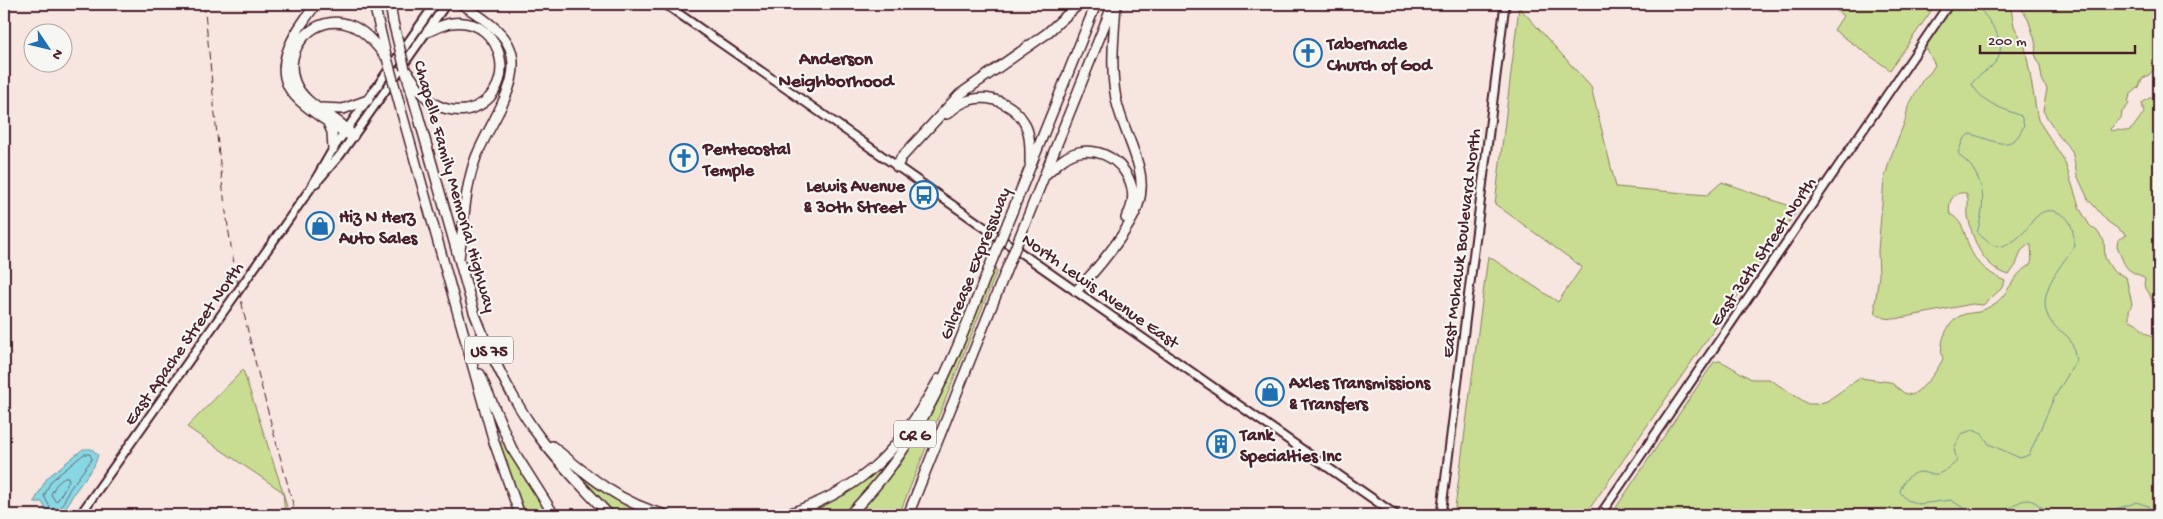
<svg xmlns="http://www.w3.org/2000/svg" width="2163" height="519" font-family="'Gochi Hand',sans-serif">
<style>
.green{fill:#c8dd92;stroke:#897e5e}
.water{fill:#88d8e3;stroke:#6f8e99}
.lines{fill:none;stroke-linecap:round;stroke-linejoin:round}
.shore{stroke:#636975;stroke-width:1}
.stream{stroke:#6f8e99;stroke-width:1}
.secondary-casing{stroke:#4a1f2b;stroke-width:11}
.highway-casing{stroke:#4a1f2b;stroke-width:12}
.secondary{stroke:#f6f6f2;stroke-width:7}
.highway{stroke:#f6f6f2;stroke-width:9}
.rail{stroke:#4a1f2b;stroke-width:1;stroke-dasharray:8 4;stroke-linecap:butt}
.highway-bridge-casing{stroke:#4a1f2b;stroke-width:12;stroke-linecap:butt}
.highway-bridge{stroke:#f6f6f2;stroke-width:9}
.labels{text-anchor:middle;stroke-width:4.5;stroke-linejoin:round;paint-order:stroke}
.shield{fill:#f6f6f2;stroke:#7e6067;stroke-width:1}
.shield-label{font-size:16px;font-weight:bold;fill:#4a1f2b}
.poi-label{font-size:18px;font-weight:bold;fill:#4a1f2b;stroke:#f6f6f2;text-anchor:start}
.street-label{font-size:18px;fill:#4a1f2b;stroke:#f6f6f2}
.neighbourhood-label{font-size:19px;font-weight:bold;fill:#4a1f2b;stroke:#f6f6f2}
</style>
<rect width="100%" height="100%" fill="#f7e5e0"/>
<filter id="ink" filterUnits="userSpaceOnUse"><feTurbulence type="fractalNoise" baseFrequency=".02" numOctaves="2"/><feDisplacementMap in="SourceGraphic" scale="10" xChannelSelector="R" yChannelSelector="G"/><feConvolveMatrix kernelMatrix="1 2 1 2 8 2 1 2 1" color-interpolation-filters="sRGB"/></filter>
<g filter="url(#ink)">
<path class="green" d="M1829,4H1936L1890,70L1834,30L1843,16Z
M1954,4H2007L2011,9L2014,26L2025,46L2038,120L2064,160L2080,209L2090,226L2097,231L2104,241L2105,258L2113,271L2126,277L2132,304L2129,311V320C2140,323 2139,328 2146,333C2150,336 2152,336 2156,340L2155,347L2159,358V515H1611L1714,362L1720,361L1728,365L1751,379H1769L1808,404H1817L1827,401L1860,378L1890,382L1904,393L1912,395C1926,386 1935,374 1943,359C1938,345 1946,324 1960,316C1966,313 1972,313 1979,312C1984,310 1991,306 1996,303C2005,296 2010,285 2017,276C2031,259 2033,273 2031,245H2028L2021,251L2016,265L2009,275C1983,267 1973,242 1968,216C1967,207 1970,202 1966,193C1953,191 1947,203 1950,214C1966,223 1964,238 1972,253C1978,265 1993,276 2005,281L2001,289L1983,305L1972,304L1895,319L1884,318L1876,314L1875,304L1879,275L1878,251L1884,180L1890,159L1905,121L1908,107L1923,79L1930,73L1935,65L1925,46Z
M2018,4H2159L2158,63L2150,74L2142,79L2139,87L2130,95L2128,102L2129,104L2122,112L2121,118L2110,129L2111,131C2118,129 2120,131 2127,131C2134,130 2139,117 2144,113L2142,103L2151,97L2153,100L2155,98V91L2159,86V317L2149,293L2144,285L2145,279C2140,274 2137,275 2131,271C2124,268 2120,253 2117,246L2118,240L2127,235L2108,222L2088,199L2077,175L2072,151L2059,136L2043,111L2047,89L2042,79L2040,66L2035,54L2036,46L2034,37L2028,19Z
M1519,7L1591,87L1616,187L1707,195L1722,182L1798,209L1585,515H1454L1488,256L1558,302L1582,267L1495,204Z
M993,270L997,271L899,515H854L900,465L937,404Z
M243,370L283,492L289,515H285L283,492L187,427Z
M505,442L526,481L550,515H524L499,443Z
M890,457L892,458L861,495L841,515H793Z
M585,478L657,515H617L584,480Z"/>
<path class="water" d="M83,449H92L98,455L94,466L74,493L62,515H43L46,509L42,502H34L47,478Z"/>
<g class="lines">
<path class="shore" d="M65,477H68L69,480L58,500L55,501L51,494L56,485Z
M48,515L50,507L44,496L51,481L84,454H90L92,459L69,490L58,515"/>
<path class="stream" d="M1968,515V511L1951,500L1919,504L1907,500L1900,492C1902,482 1910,472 1921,472C1927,473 1932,475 1937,474C1945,472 1952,466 1957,461L1954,449L1961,434L1973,430L1982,434L1989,444L2020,458L2029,455L2054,398L2076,361C2075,355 2074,347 2071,342C2068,334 2057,330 2052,323C2032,297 2060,267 2075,246C2073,232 2073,219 2059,213C2042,205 2034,219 2025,231C2019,238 2011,243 2003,247L1992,245L1977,233C1983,211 1987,191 1974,171C1971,164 1963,160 1958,153L1963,140L1969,134C1992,138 2012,157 2024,125L2021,116C2002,108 1983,104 1972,84C1976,76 1985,73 1992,66C2013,47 1990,20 1975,4
M2005,515L2006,511C2028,494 2031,498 2051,515
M2100,515C2109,509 2125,508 2136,502L2148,506L2153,515"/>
<defs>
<path id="secondary" d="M665,4L1396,515
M316,183L340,155L446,4
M80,515L310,189L333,149L435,4
M1441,515L1505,4
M1600,515L1949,4"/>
<path id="highway" d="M316,4C297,30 266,69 298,99C311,112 329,122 344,133L353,136
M374,4L386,55
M390,4L393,22
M405,69L474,312C490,354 509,394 535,431C557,462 584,488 609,515
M408,73C415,82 421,93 429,100C439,108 453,112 466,110C521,98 507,16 452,23C443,24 435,29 427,32
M322,108L343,109L368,100
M401,110L494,442L520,515
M947,114C954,108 961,102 970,100C993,94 1019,106 1027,129C1031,140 1030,152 1030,163
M327,121L332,132L333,149
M353,136C338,115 305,108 295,82C282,49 315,12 350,25C366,31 376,45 387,58
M897,167L901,158L959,95L1046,34L1079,4
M1044,176C1054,167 1065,155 1079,152C1115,145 1147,186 1126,218
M1012,212L1096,4
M1027,219L1113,4
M459,258C464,224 464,192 475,160C488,122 535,71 501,34C490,22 475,13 462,4
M1076,291C1094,273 1131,229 1138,205C1142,193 1142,180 1139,168C1133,144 1121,123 1116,99C1110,67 1114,36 1116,4
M480,374L511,447L554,515
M552,446C587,475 621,504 666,515
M785,515C867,488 898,451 939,379
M849,515C924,440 951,364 989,268
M908,515L1005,273"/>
</defs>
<use href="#secondary" class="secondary-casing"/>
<use href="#highway" class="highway-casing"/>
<use href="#secondary" class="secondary"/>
<use href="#highway" class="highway"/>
<path class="rail" d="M204,4C213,84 218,166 231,246C246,337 272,426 296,515"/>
<defs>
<path id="highway-bridge" d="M393,22L405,69
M387,58L401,110
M989,268L1012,212
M1005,273L1027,219"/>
</defs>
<use href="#highway-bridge" class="highway-bridge-casing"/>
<use href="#highway-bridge" class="highway-bridge"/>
</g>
</g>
<defs>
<symbol id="church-ring" viewBox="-11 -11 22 22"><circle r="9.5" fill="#f6f6f2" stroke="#1f6fb2" stroke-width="1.5"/><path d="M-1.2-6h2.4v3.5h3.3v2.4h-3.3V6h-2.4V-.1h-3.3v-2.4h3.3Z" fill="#1f6fb2"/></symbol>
<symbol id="bus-ring" viewBox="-11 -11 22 22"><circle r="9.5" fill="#f6f6f2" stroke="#1f6fb2" stroke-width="1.5"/><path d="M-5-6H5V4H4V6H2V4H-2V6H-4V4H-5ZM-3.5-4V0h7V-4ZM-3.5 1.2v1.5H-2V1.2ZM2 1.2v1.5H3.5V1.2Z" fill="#1f6fb2"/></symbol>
<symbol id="shop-ring" viewBox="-11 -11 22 22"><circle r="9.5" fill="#f6f6f2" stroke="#1f6fb2" stroke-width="1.5"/><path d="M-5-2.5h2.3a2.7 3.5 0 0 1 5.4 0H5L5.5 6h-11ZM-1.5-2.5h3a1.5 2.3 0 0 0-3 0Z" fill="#1f6fb2"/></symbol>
<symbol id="building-ring" viewBox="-11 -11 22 22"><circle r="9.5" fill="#f6f6f2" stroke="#1f6fb2" stroke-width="1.5"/><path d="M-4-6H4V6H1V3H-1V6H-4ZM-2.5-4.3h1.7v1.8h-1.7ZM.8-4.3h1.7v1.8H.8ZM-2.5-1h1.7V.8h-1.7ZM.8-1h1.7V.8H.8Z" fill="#1f6fb2"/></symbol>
</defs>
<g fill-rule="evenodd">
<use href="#church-ring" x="1292" y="37" width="32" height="32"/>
<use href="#church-ring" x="668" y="142" width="32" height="32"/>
<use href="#bus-ring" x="908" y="179" width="32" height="32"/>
<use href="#shop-ring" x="304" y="210" width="32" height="32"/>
<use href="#shop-ring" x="1254" y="376" width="32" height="32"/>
<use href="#building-ring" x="1205" y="428" width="32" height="32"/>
</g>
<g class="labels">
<g class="shield">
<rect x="465" y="336.5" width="48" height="27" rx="4"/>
<rect x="894" y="420.5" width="42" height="27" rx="4"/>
</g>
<g class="shield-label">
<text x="489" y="356">US 75</text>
<text x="915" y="440">CR G</text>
</g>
<g class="poi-label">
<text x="1327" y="49">Tabernacle<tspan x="1327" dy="21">Church of God</tspan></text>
<text x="703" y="154">Pentecostal<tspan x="703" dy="21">Temple</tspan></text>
<text x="905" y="191" text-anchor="end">Lewis Avenue<tspan x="905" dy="21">&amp; 30th Street</tspan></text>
<text x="339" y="222">Hiz N Herz<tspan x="339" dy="21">Auto Sales</tspan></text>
<text x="1289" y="388">Axles Transmissions<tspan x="1289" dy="21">&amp; Transfers</tspan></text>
<text x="1240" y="440">Tank<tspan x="1240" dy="21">Specialties Inc</tspan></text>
</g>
<g class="street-label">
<text transform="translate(456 186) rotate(74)" y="6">Chapelle Family Memorial Highway</text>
<text transform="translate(1460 243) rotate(-83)" y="6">East Mohawk Boulevard North</text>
<text transform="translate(1762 251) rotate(-56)" y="6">East 36th Street North</text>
<text transform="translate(974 263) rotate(-68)" y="6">Gilcrease Expressway</text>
<text transform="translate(1101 290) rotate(35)" y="6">North Lewis Avenue East</text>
<text transform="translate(183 343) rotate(-55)" y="6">East Apache Street North</text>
</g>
<g class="neighbourhood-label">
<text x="836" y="64">Anderson<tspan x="836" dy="22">Neighborhood</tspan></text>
</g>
</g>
<rect width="2163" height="519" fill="none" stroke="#f6f6f2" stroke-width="20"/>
<rect x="10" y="10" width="2143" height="499" fill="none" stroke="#4a1f2b" stroke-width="2" filter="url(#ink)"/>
<g transform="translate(48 48) rotate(125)"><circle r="24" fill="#f6f6f2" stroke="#b1a0a2"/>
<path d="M0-4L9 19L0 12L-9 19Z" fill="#1f6fb2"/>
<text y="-8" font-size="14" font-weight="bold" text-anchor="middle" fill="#4a1f2b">N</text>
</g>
<path d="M1980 45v8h155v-8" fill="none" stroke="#4a1f2b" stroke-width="2.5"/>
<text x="1988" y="45" font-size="15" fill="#4a1f2b" stroke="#f6f6f2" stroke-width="4" paint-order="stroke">200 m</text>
</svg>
